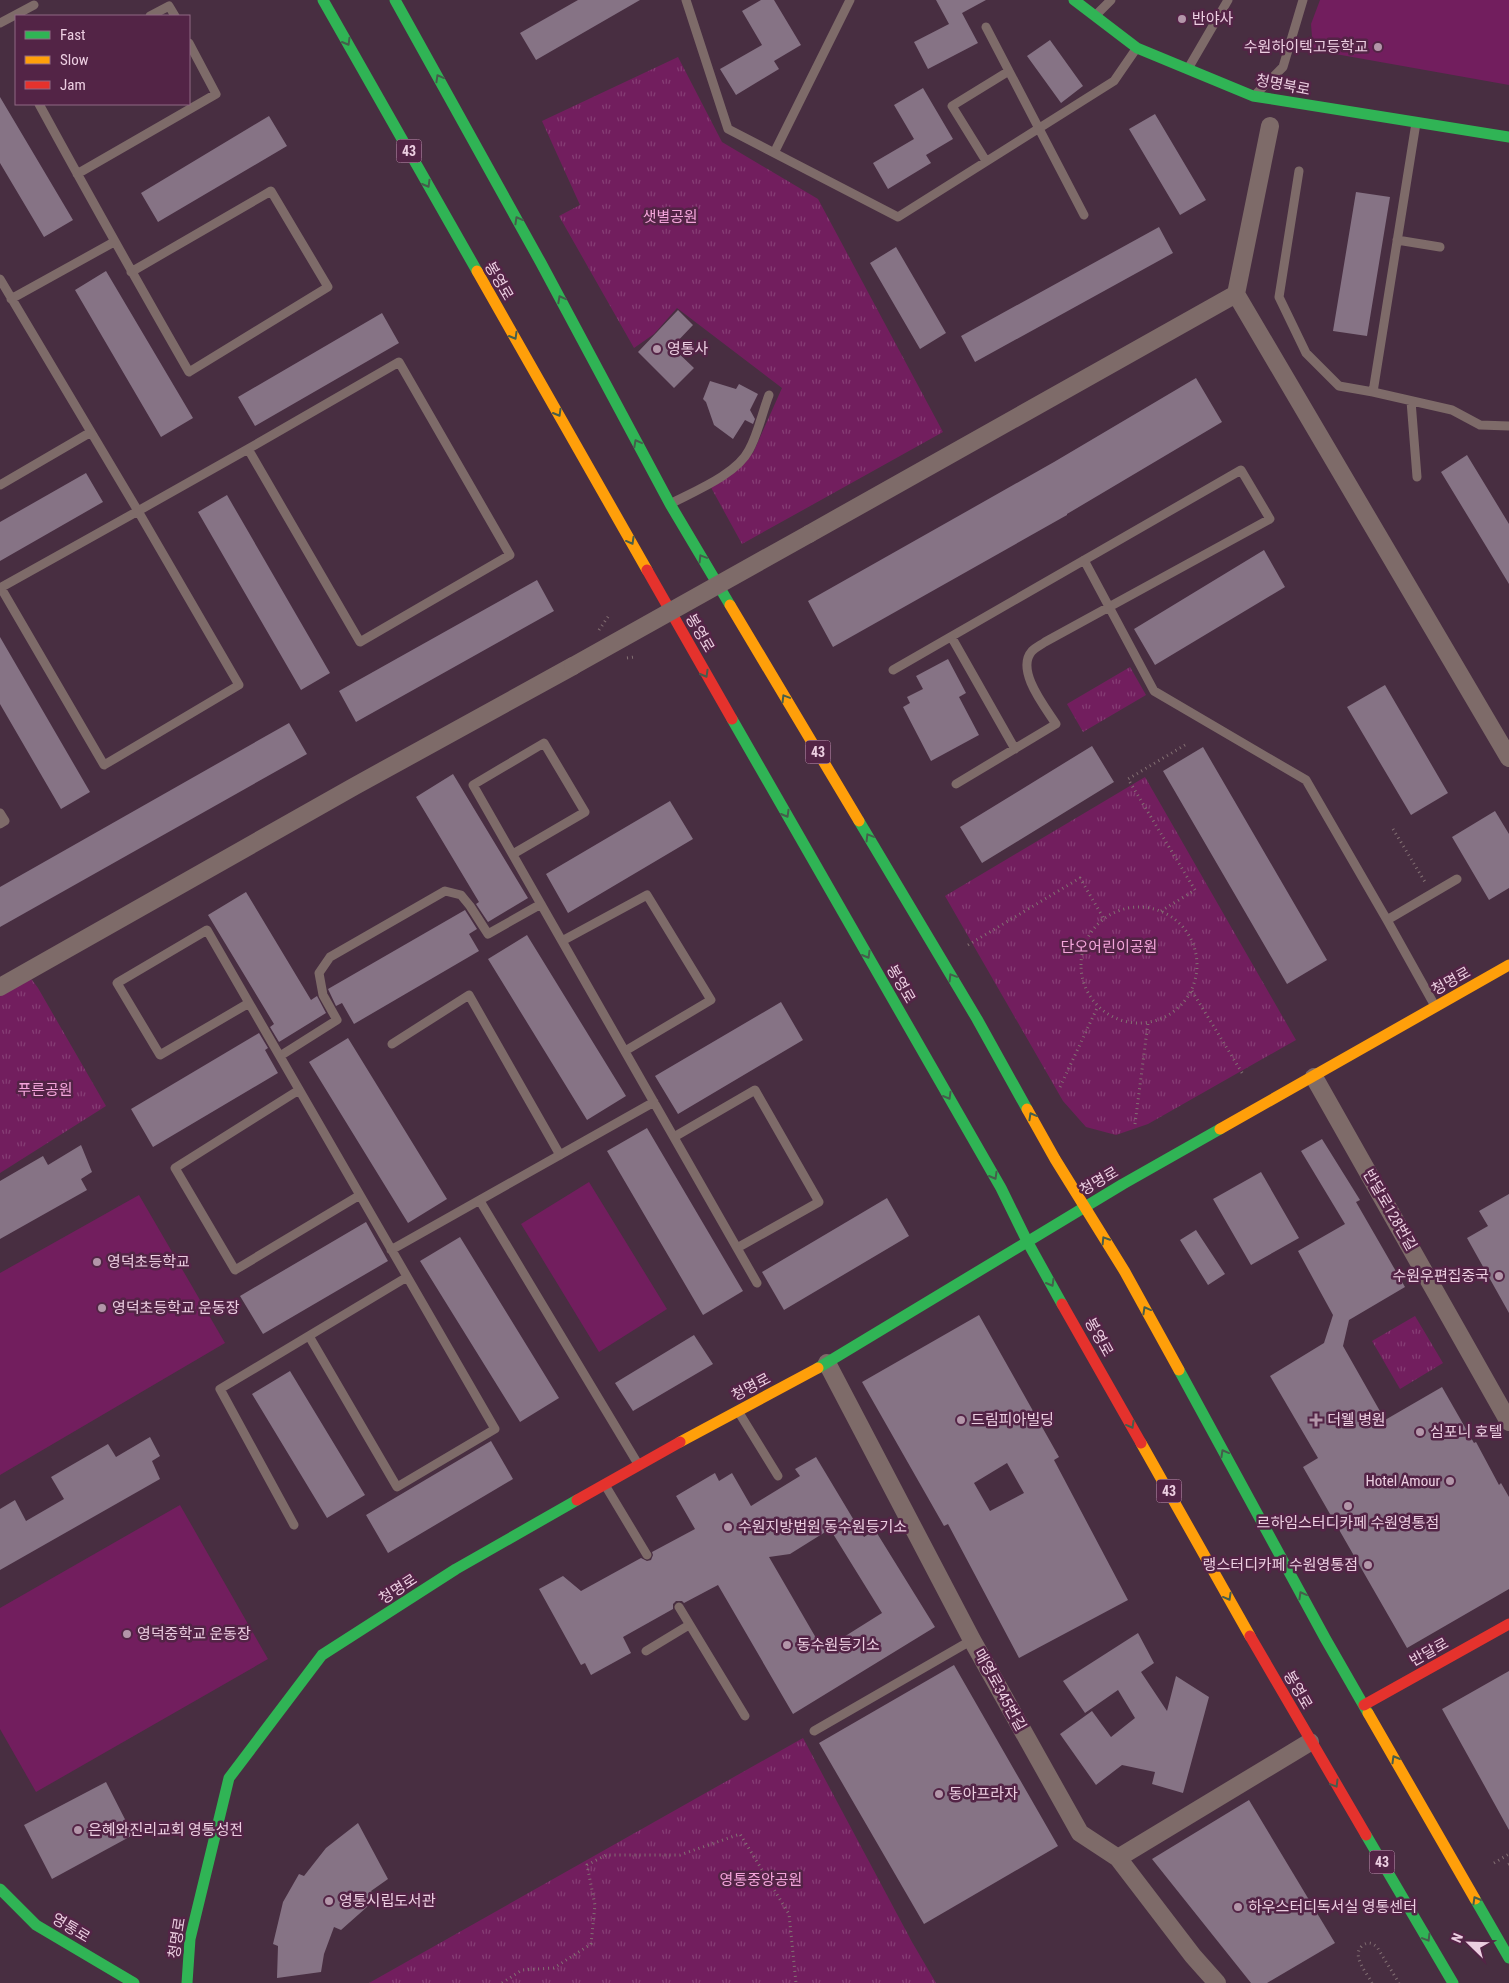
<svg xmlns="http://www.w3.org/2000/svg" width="1509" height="1983" font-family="'Roboto Condensed','Noto Sans KR',sans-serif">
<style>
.park{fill:url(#park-tufts)}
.pitch{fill:#721e5e}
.building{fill:#867385;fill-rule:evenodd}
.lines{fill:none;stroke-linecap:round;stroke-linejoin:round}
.path{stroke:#837073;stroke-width:3;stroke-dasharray:1 4;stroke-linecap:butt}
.lane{stroke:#7e6b69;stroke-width:9}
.street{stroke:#7e6b69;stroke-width:18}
.fast{stroke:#30b455;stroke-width:11}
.slow{stroke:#ff9f0a;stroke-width:11}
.jam{stroke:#e5322d;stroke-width:11}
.street-bridge{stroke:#7e6b69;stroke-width:18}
.oneway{stroke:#455e4c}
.poi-dot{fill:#b396a9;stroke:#532446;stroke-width:2}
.labels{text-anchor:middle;stroke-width:5;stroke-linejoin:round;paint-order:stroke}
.shield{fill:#532446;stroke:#be9bb2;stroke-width:1}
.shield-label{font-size:14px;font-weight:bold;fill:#eccee1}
.poi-label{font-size:15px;fill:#eccee1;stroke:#532446;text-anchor:start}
.street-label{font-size:15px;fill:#eccee1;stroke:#532446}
.park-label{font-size:15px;fill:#f4a5db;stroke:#532446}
</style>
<defs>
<pattern id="park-tufts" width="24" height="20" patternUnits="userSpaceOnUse" patternTransform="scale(1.25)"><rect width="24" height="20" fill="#721e5e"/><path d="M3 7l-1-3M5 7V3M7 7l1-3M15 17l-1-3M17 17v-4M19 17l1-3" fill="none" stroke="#863e75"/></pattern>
</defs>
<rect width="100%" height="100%" fill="#482e41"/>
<path class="park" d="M678,57L722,142L818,199L943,432L742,544L708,482L753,453L782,388L677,308L654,334L634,348L559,216L580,205L542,121Z
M1130,667L1146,695L1083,732L1067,704Z
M1145,777L1296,1040L1148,1124L1116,1135L1086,1127L1063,1101L945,896Z
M26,972L38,988L106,1106L0,1173V987Z
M1415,1316L1443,1363L1400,1389L1372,1341Z
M803,1738L912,1942L936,1983H369Z"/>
<path class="pitch" d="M1320,0H1509V85L1313,50L1311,24Z
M589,1182L667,1309L599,1352L521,1224Z
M139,1195L225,1343L0,1475V1273Z
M180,1505L268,1659L36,1792L0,1729V1608Z"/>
<path class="building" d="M578,0H640L536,60L520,33Z
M761,0H774L801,45L774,61L779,69L736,95L720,69L762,45L742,11Z
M936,0H986L962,13L978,43L928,69L914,42L949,24Z
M1050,40L1083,86L1061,103L1027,56Z
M923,88L953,139L926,155L931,163L888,189L873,163L914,139L894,105Z
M0,97L73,220L44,237L0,163Z
M1155,114L1206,200L1180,215L1129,129Z
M269,116L287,146L158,222L141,193Z
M1356,192L1390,197L1367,336L1333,331Z
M1159,227L1173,253L975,362L961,336Z
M896,247L946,333L920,349L870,263Z
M106,271L193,418L161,437L75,290Z
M678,310L693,325L672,347L694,368L674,388L638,352Z
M382,313L399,343L255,426L238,397Z
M1196,378L1222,422L1067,514V515L833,647L808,601L1054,462Z
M710,381L736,389L739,384L758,394L750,410L755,419L753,424L745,420L733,439L714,425L706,402L703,399Z
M1467,455L1509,524V584L1441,472Z
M86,473L103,502L0,561V522Z
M227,495L330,673L301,690L198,512Z
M1264,550L1285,587L1155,665L1134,629Z
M537,580L554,611L356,722L339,691Z
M0,637L90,792L61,809L0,704Z
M948,659L966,693L959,697L979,735L931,761L903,707L910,703L907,697L923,689L916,676Z
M1385,685L1448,793L1411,815L1347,707Z
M289,723L307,754L0,927V887Z
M1092,746L1114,782L982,863L960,827Z
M1203,747L1327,960L1287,984L1163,771Z
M453,774L528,898L488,922L476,904L479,902L416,797Z
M670,801L693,839L568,913L546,874Z
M1495,811L1509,834V888L1489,900L1452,837Z
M246,892L311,1000L317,996L326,1013L279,1042L270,1027L274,1024L208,915Z
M465,910L477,929L469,934L479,951L354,1024L342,1003L336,1006L328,989Z
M527,935L626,1096L587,1120L488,959Z
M781,1002L803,1040L678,1114L655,1076Z
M259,1033L268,1048L265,1050L278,1073L153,1147L131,1109Z
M348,1038L447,1199L408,1223L309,1062Z
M647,1128L743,1291L703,1315L607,1151Z
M1322,1139L1360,1200L1356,1202L1405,1287L1349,1320L1343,1346L1385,1420L1442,1387L1474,1443L1476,1442L1499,1485L1501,1483L1509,1497V1589L1407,1648L1303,1467L1318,1458L1270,1376L1324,1343L1333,1315L1298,1251L1345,1224L1301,1151Z
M81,1145L92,1172L81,1179L87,1190L0,1239V1181L43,1156L48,1165Z
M1261,1172L1299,1238L1251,1265L1213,1199Z
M1509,1194V1313L1467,1238L1488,1226L1479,1211Z
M887,1198L909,1236L784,1310L762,1272Z
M366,1222L388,1261L263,1334L240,1296Z
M1196,1230L1225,1274L1208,1285L1180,1240Z
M460,1237L559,1398L520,1422L420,1261Z
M979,1315L1059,1457L1054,1460L1128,1600L1019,1658L948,1524L944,1526L862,1382ZM1007,1463L1024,1493L990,1511L974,1483Z
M694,1335L713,1364L633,1411L615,1383Z
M290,1371L365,1495L327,1518L252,1394Z
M150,1437L160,1456L152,1461L160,1479L0,1570V1509L15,1500L26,1521L64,1499L51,1477L108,1444L116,1457Z
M491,1441L513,1479L388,1553L366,1515Z
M816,1457L864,1537L875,1530L935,1627L793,1714L718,1585L684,1603L682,1601H676L673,1604V1609L623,1637L631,1653L591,1675L585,1663L581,1665L539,1589L563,1576L581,1591L641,1558L647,1561L651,1560L653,1555L652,1552L695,1529L676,1496L715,1473L719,1481L732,1473L751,1506L800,1476L795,1469ZM830,1529L882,1613L823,1650L769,1557L790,1554Z
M1138,1633L1154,1663L1141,1672L1167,1711L1176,1676L1209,1697L1183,1793L1152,1784L1155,1772L1122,1765L1096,1785L1060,1734L1092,1711L1111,1737L1135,1718L1118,1690L1085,1713L1063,1681Z
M954,1665L1058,1846L924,1924L819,1743Z
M1509,1671V1830L1442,1709Z
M106,1782L133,1835L52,1879L24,1825Z
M1249,1800L1335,1943L1267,1983H1251L1152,1859Z
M358,1823L388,1879L371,1891L376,1899L341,1930L334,1927L324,1954L321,1972L277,1978L278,1946L273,1944L283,1902L299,1874L304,1876L326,1848Z"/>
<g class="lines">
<path class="path" d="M599,630L610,614
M627,658L634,657
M1393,829L1425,882
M1081 965a58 58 0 1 1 116 0a58 58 0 1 1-116 0Z
M1161,911L1195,890L1128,779L1185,745
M968,945L1080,878L1104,919
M1192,991L1244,1076
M1060,1087L1098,1006
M1135,1124L1148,1023
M1494,1863L1509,1854
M1509,1864L1507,1865L1509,1867
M502,1983L522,1970L554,1968L591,1944L595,1905L587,1865L606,1855H680L740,1834L789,1914L796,1983
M1372,1983C1367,1973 1351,1956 1362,1946C1368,1941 1372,1943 1377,1947L1399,1983"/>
<path class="lane" d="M686,0L728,129L898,217L1114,81L1136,49
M1097,14L1111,0
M150,16L169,6L175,16
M0,23L34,5
M986,27L1084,215
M1189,67L1228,0
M1257,93L1283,67L1303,0
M39,104C88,194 138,283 189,372L328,287L271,191L131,272
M1416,123L1373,392L1452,410L1480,425L1509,426
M774,153L850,0
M986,161L952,106L1009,71
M1299,171L1279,297L1306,353L1339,386L1373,392
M77,174L216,94L189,43
M1397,240L1440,247
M0,279L138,511L0,588
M11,299L114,242
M1411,401L1417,477
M0,485L91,432
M672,503C695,491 737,474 749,450C758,434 762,413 769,395
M1084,560L1154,691L1306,780L1387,920L1435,1006
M1,588L104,765L239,685L138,511L248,449L399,362L510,555L360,642L248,449
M952,638L1015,749
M893,670L1241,470L1270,519L1045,642C1041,645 1036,647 1032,651C1015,670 1045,707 1056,724L956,784
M0,813L5,821L0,824
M513,854L585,812L544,743L473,785L737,1248L757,1283
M1387,920L1457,879
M562,941L647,895L711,1000L625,1051
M249,1003L160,1055L117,983L207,930L495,1429L397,1487L309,1336
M392,1044L469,995L560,1155
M280,1056L337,1020L323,995L319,973L330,957L445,891L461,895L470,906L488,934L541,904
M299,1090L175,1168L235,1270L360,1195
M674,1137L755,1090L819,1202L737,1248
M480,1201L638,1464
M391,1250L654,1102
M738,1411L778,1476
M605,1485L647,1555
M294,1525L220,1389L407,1277
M679,1607L745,1716
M646,1651L689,1625
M814,1731L972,1640"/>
<path class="street" d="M1270,126L1236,294L1509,758
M809,534L1236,294
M0,987L355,786L573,666
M1314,1077L1509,1422
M827,1363L972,1640L1080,1833L1118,1858L1193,1956L1217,1983
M1118,1858L1310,1742"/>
<path class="fast" d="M323,0L477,271
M395,0L541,263L670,504L730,605
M1074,0L1137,48L1253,96L1509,137
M732,719L1001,1188L1027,1241L1062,1304
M859,821L977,1019L1027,1109
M818,1368L1123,1184L1220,1129
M1179,1370L1325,1638L1368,1713
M1366,1835L1453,1983
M0,1889L36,1925L134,1983
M1475,1899L1509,1958
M187,1983L190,1939L229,1778L322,1655L456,1569L577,1500"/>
<path class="slow" d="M477,271L647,570
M730,605L859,821
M1027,1109L1055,1159L1125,1272L1179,1370
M1220,1129L1509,965
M680,1442L818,1368
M1141,1443L1250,1636
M1368,1713L1475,1899"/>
<path class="jam" d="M647,570L732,719
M1062,1304L1141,1443
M577,1500L680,1442
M1250,1636L1366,1835
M1364,1705L1509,1624"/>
<path class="street-bridge" d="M573,666L809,534"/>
</g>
<defs><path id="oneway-chevron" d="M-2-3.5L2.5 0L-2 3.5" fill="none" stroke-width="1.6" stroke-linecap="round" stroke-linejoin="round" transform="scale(1.25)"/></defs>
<g class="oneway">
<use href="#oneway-chevron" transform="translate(347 42) rotate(60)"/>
<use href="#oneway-chevron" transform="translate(439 78) rotate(-119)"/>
<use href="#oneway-chevron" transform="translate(427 184) rotate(60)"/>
<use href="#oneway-chevron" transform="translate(518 220) rotate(-119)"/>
<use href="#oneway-chevron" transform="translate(561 299) rotate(-118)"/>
<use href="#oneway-chevron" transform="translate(514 336) rotate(60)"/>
<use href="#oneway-chevron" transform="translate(558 413) rotate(60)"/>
<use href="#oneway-chevron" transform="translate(637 443) rotate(-118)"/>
<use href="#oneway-chevron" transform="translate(631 541) rotate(61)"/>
<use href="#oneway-chevron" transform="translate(702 558) rotate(-121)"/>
<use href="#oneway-chevron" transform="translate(705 674) rotate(60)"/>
<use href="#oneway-chevron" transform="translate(785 698) rotate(-121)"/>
<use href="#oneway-chevron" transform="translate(786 814) rotate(60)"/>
<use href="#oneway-chevron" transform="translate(869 837) rotate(-121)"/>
<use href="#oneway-chevron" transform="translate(867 955) rotate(60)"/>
<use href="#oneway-chevron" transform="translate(952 977) rotate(-121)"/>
<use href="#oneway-chevron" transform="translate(948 1096) rotate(60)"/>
<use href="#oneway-chevron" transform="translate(1032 1116) rotate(-119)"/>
<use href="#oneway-chevron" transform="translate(994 1176) rotate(60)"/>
<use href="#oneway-chevron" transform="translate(1105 1240) rotate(-122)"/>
<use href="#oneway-chevron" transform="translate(1051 1283) rotate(60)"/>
<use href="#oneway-chevron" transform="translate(1146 1310) rotate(-119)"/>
<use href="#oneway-chevron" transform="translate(1131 1425) rotate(61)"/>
<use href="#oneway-chevron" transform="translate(1224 1453) rotate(-119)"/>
<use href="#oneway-chevron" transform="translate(1302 1595) rotate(-119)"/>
<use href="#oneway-chevron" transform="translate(1228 1597) rotate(61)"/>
<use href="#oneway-chevron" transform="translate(1395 1759) rotate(-120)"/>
<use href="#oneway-chevron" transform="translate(1335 1784) rotate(59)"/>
<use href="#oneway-chevron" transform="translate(1476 1900) rotate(-120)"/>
<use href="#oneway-chevron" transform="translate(1427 1938) rotate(59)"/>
</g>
<g class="poi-dot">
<circle cx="1182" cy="19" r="5"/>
<circle cx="1378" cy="47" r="5"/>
<circle cx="657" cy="349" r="5"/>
<circle cx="97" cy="1262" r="5"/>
<circle cx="1499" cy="1276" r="5"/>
<circle cx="102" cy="1308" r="5"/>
<circle cx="961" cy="1420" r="5"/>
<path d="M1313.5 1412.5h5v5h5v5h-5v5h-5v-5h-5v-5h5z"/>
<circle cx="1420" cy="1432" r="5"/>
<circle cx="1450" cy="1481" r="5"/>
<circle cx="1348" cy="1506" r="5"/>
<circle cx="728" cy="1527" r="5"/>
<circle cx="1368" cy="1565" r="5"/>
<circle cx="127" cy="1634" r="5"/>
<circle cx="787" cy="1645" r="5"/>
<circle cx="939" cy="1794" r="5"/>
<circle cx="78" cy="1830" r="5"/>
<circle cx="329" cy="1901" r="5"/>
<circle cx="1238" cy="1907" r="5"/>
</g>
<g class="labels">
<g class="shield">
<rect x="396.5" y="139.5" width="25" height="23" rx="4"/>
<rect x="805.5" y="740.5" width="25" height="23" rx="4"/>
<rect x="1156.5" y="1479.5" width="25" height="23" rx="4"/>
<rect x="1369.5" y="1850.5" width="25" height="23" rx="4"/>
</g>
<g class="shield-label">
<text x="409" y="156">43</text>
<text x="818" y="757">43</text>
<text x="1169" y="1496">43</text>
<text x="1382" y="1867">43</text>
</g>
<g class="poi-label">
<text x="1192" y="24">반야사</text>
<text x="1368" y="52" text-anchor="end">수원하이텍고등학교</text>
<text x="667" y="354">영통사</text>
<text x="107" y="1267">영덕초등학교</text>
<text x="1489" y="1281" text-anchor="end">수원우편집중국</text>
<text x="112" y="1313">영덕초등학교 운동장</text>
<text x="971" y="1425">드림피아빌딩</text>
<text x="1327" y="1425">더웰 병원</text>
<text x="1430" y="1437">심포니 호텔</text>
<text x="1440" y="1486" text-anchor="end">Hotel Amour</text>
<text x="1348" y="1528" text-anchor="middle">르하임스터디카페 수원영통점</text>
<text x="738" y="1532">수원지방법원 동수원등기소</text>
<text x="1358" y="1570" text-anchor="end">랭스터디카페 수원영통점</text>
<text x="137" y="1639">영덕중학교 운동장</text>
<text x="797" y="1650">동수원등기소</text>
<text x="949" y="1799">동아프라자</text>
<text x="88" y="1835">은혜와진리교회 영통성전</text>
<text x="339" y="1906">영통시립도서관</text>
<text x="1248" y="1912">하우스터디독서실 영통센터</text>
</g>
<g class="street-label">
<text transform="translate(1283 85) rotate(11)" y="5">청명북로</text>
<text transform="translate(499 281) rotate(60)" y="5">봉영로</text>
<text transform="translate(700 633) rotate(60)" y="5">봉영로</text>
<text transform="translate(1451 981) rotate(-29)" y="5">청명로</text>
<text transform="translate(901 984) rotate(60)" y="5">봉영로</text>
<text transform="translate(1099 1181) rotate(-30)" y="5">청명로</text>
<text transform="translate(1390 1210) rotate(60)" y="5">반달로128번길</text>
<text transform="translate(1099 1337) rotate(61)" y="5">봉영로</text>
<text transform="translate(751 1387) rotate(-28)" y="5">청명로</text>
<text transform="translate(398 1589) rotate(-33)" y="5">청명로</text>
<text transform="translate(1429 1652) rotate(-29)" y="5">반달로</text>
<text transform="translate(1000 1690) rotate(61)" y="5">매영로345번길</text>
<text transform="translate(1298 1690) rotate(60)" y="5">봉영로</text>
<text transform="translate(71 1928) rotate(31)" y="5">영통로</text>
<text transform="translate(177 1938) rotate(-81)" y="5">청명로</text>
</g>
<g class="park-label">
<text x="670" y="222">샛별공원</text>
<text x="1109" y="952">단오어린이공원</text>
<text x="45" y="1095">푸른공원</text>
<text x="761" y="1885">영통중앙공원</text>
</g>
</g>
<rect x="15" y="15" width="175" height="90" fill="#532446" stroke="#906884"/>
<rect x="25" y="31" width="25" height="8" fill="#30b455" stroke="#906884"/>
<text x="60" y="40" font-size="15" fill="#eccee1">Fast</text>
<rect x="25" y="56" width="25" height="8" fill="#ff9f0a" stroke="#906884"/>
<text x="60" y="65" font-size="15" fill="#eccee1">Slow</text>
<rect x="25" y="81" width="25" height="8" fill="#e5322d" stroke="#906884"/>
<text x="60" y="90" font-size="15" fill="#eccee1">Jam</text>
<g transform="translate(1469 1943) rotate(293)" stroke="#532446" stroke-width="4" paint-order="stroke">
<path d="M0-4L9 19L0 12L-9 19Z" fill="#eccee1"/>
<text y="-8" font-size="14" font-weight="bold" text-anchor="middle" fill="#eccee1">N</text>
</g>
</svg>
